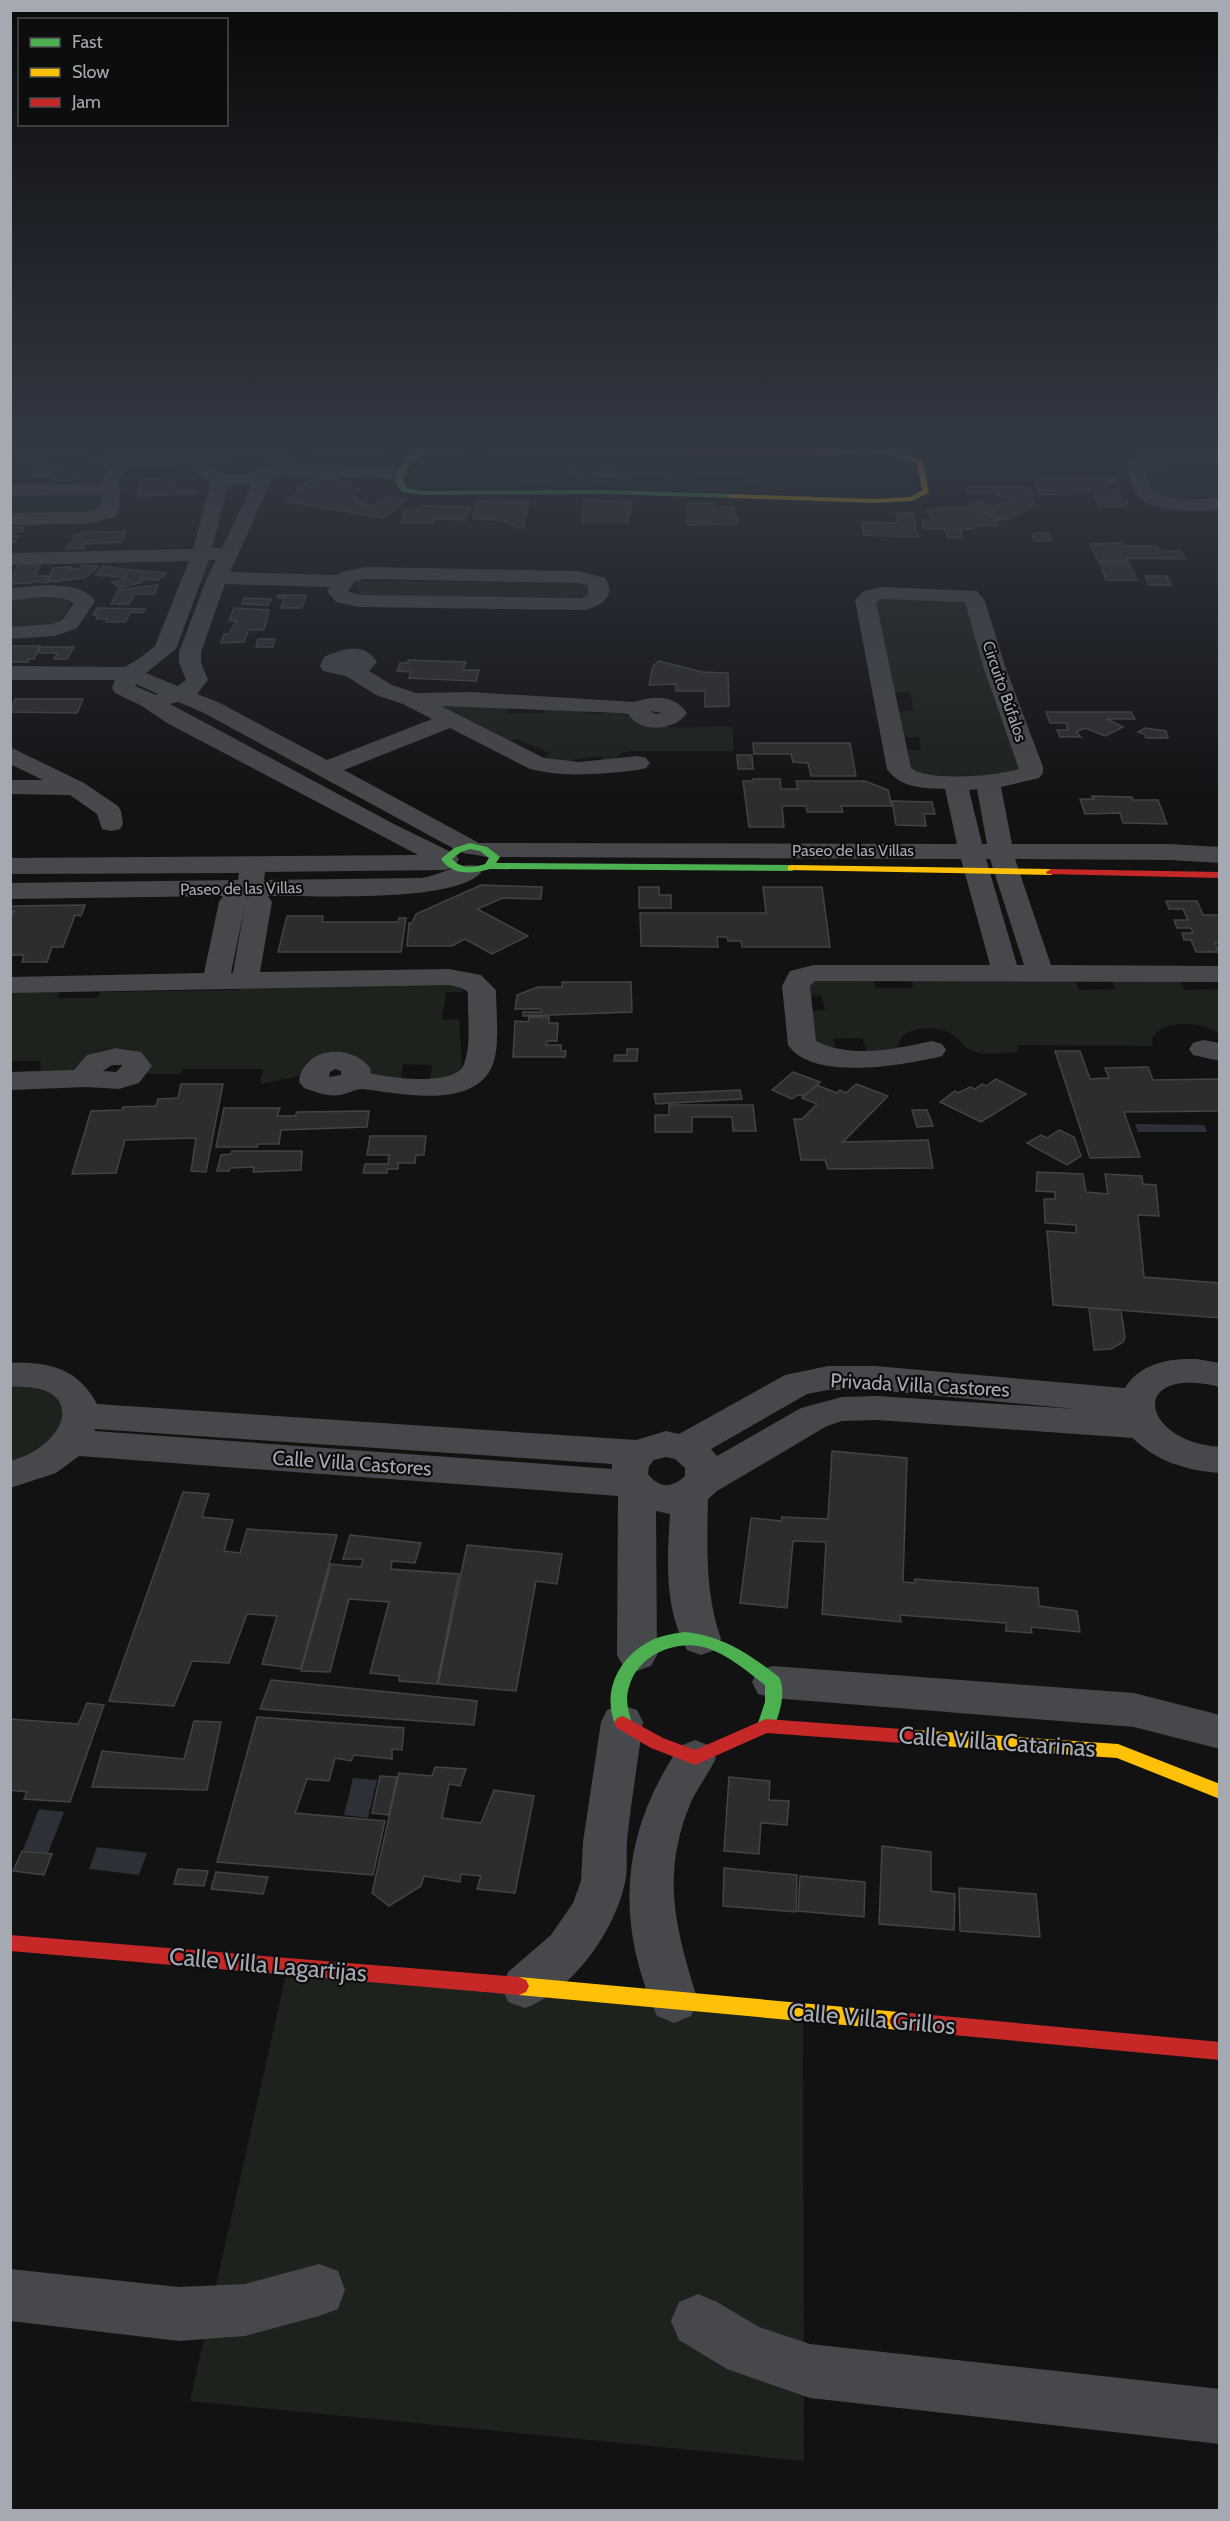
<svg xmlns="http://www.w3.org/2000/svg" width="1230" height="2521" font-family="Cabin,sans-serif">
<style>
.green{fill:#1d221d}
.water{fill:#2b3136}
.building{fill:#2d2d2e;stroke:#424346;stroke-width:1.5}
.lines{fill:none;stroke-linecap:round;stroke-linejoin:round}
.street{fill:#47484b;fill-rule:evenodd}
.fast{fill:#4caf50;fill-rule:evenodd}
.slow{fill:#ffc107;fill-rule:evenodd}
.jam{fill:#c62828;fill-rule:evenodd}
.labels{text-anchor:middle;stroke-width:4.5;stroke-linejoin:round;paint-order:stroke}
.far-street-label{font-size:16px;fill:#a5a9b2;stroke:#0d0d0e}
.street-label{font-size:20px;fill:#a5a9b2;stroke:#0d0d0e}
.near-street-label{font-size:24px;fill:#a5a9b2;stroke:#0d0d0e}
</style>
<rect width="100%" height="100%" fill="#121213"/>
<path class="green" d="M435,453L755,457L757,461H787L786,456H873L909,460L913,472H899L902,483H915L916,490L906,495H800L799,491L768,490L767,494L614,489L610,485H595L593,489H552L550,484L521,485V490L408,487C408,467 414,457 435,453Z
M239,454L264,457L271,461V467C250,478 232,476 209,469V465L215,460Z
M1219,461V500H1215L1211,496H1189L1186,499H1172L1155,494L1149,482H1161L1157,472L1144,471L1142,463Z
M72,492H105L100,512L11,515L10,494L29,493L28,497H70Z
M356,581L584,582L591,586L590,597H357Z
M56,597L68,599L70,606C54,633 39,626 11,627L10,598Z
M876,598H966L1024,773L942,777L913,773L905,750H921L919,737H902L897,711H914L910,693L893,692L873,600Z
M442,704L507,705L506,713H544V706L584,707L586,713L608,714V709C627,713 642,724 662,726C684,729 710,726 733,727V751H631L621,753L612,762H605L602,756L572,760L574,766L541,760L550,753L517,739L504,742L440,706Z
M873,978L876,988H912L913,980H1075L1079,990L1116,989L1111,980H1180L1185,990L1219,989V1034C1203,1021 1162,1018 1151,1040L1153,1046L1017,1045L1018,1052C1005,1052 987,1056 975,1052C964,1048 962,1042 953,1035C940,1025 917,1027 903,1035L894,1054H868L862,1038L834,1039L835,1048L813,1046L807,1012L825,1010L821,995L804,996L805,981Z
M447,981L464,986L463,992H446L442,1020L459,1019L462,1066C455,1079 443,1079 430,1079L432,1065L403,1064L401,1078L370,1077C368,1073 367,1067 364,1063C352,1047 322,1056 307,1061L300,1076L260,1084L263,1069H183L180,1074H146L149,1062C136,1044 106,1045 88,1057C81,1062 76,1068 70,1074L40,1072L41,1061H11L10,991L59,990L58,998H97L100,992L236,990L290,982Z
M27,1386C53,1392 77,1404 57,1432C54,1437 50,1444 46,1447C36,1454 21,1458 10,1462V1387Z
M287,1970L803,2019L804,2461L190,2401Z"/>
<path class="water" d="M671,464L679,467L669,470L686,474L720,471L731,466L757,481V484L746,483L744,478L733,474H704L680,480L654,474L617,480L595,476L589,470C602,456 628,469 643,471C652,472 663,467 671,464Z
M1135,1124L1204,1125L1207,1132H1138Z
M353,1778L377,1780L368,1818L344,1815Z
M39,1809L64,1812L48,1853L23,1850Z
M97,1847L147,1853L139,1875L89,1869Z"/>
<path class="building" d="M19,449H50L48,456L24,458L16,457Z
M52,449H85L84,455H62L63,453H51Z
M293,449H388L385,453L350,454L292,451Z
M582,463H589L588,467L622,468L621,475L589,474V478H579L580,473H574L575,467H581Z
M68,466H82L76,475H80L72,481H53L55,477L31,478L36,468L68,469Z
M316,476L338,479L335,481L349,483L344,486L359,489L349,496L358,497L354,500L366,502L363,504L373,506L386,497L406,500L383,518L285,501L302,490L296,489L304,484L320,485L324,482L309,481Z
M1034,477L1115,478L1117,483L1103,485H1107L1109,490H1117L1121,497H1097L1093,490H1085L1086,492H1071V495L1039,494Z
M176,479L174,491L196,490L195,494L138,496L140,482L144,480Z
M966,487L1029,488L1035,505L1007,520L965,507L978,501L992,507L1011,499L992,493H968Z
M1095,498H1118L1128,503L1120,507H1099Z
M584,500L632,502L628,522H582Z
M478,501L529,502L523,529L500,520L473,519Z
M688,503H715L714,509H721V507H734L735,515L738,516V524L687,525Z
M422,506L470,507L466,520L434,519L433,523H401L405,510L421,509Z
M940,508H973L1002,519L996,521L998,526L981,525L971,529H960L962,538L948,537L945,529L923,528L922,520H931V514H928L927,510Z
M896,513H913L918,537L864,535L862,522L897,523Z
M24,527L22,532H13L12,536H20L11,539V541H16L10,544V528Z
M82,531L108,532L126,531L122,542L84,544L83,549H66V546H70L75,535H81Z
M1038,533H1048L1051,541H1034L1032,535Z
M1122,543V546H1155L1162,551H1180L1185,559L1127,558L1128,561H1098L1090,544Z
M1100,562H1128L1137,580H1106Z
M18,564H41L35,576H50L47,583L33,581L31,583L10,584Z
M84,565L98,566L85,578L49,582L53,568L71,567L70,569H78Z
M103,566L123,569L166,573L158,580L141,579L142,582L120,588L112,582L128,578L96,575Z
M1145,576H1167L1171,585H1149Z
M158,585L154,594H135L129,604H111L118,590Z
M278,595H306L302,608H281L285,598H277Z
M244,598L271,599L268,605L242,604Z
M97,608L145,609L143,613L131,612L125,622H106L107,619H96L98,615H93Z
M234,608L269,610L264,630H249L244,642L221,643L224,634H229L236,621H229Z
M258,639H275L273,647H256Z
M12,646H40L34,659H29L28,662H10Z
M41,647H74L67,659H54L57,653H37Z
M408,660L466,662L463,670H479L476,681L409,678L411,672L397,671L400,663H408Z
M659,661L702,672L728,673L729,706L705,707V691H676V684L649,685L653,666Z
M15,699H83L77,713L10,712Z
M1046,712H1131L1135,719H1107L1123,727L1105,736L1085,728L1076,732L1081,737H1060L1057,730H1068L1066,723H1050Z
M1145,728L1166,731L1168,738H1146L1144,734L1138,732Z
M753,743H850L856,776H811L808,763L793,762L791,754H754Z
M737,755H752L753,769H738Z
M753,779H780L781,789H798L796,781H865L888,790L892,806H841L843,812H807L806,806H782L784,827H749L743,781H752Z
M1092,796L1132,797L1133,800H1158L1167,824L1123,823L1120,813L1085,814L1080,799H1094Z
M892,801L932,802L935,814H924L926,826L896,825Z
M481,885L542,887L541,899L503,898L477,909L528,936L492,954L465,939L452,946H407L409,923H412L416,914Z
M639,887H659V895H671V908H639Z
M763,887H822L830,947H742L741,941H728L727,937H717L718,947L641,946L640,913H766Z
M1166,901H1197L1203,915H1220V943H1215L1219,952H1196L1191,940H1184L1182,933H1193L1191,928H1177L1174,920H1188L1183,909H1169Z
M85,905L81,916L75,915L63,947H52L47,962H22L24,955H10V919L14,911H10L11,906Z
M287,916H323L322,922H398L399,918H406L401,952H278Z
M562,982H631L632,1012L523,1016V1012H542L541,1009H515L517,995L538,987H562Z
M529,1017H549V1023H558L557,1041H547L546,1045H561V1051H566L565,1057H513L515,1021L528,1022Z
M627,1049H638L637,1061H614L615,1055H627Z
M1055,1051H1080L1090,1079L1109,1078L1105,1068L1148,1067L1153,1080L1220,1079V1111L1124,1112L1140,1157L1090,1158Z
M793,1072L820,1082L804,1096L798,1095L792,1099L772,1090Z
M996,1079L1026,1094L981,1122L940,1102L955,1091L958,1093L970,1087L975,1089L982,1084L986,1086Z
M181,1084H223L206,1172L191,1171L196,1138L125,1140L116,1173L72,1174L91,1111L122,1110L123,1107L156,1106L158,1099L178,1098Z
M856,1084L888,1096L843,1142L928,1140L933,1168L828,1169L825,1160H801L794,1119H802L817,1104L802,1098L817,1085L837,1093L840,1090L846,1093Z
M740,1090L742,1099L656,1104L654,1094Z
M669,1105H753L756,1131H733L732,1117H692V1132H655V1115H669Z
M224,1108H280L277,1116H295L297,1112L369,1111L367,1127L281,1130L279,1144H258L257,1147H216Z
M912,1110H927L933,1126L917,1127Z
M1059,1130L1074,1137L1081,1156L1067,1165L1027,1143L1041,1135L1047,1138Z
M370,1136H426L424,1155H416L415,1163H398V1169H387V1173H363L365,1164H388L389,1155H367Z
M232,1151H302L301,1170L253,1172L254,1167L230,1168L229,1171H217L221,1155L231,1154Z
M1037,1172L1083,1174L1086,1192L1108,1194L1105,1174L1142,1176L1143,1184L1156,1185L1159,1216L1138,1215L1144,1277L1220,1283V1318L1053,1305L1047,1231L1076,1233V1225L1045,1223L1044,1199H1055V1192L1036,1191Z
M1089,1308L1121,1310L1125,1337L1123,1342L1111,1349L1094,1350Z
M832,1451L907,1458L903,1582L914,1583L915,1579L1038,1588L1039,1606L1077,1611L1080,1632L1031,1627L1032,1633L1006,1631V1623L900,1615L901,1622L822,1614L826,1542L793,1541L787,1608L740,1603L751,1518L781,1521L782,1517L828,1519Z
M183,1492L209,1494L202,1517L233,1520L224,1551L240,1553L247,1529L337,1535L301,1669L262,1664L277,1616L247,1614L229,1663L192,1661L174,1706L109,1701Z
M350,1535L421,1543L415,1563L392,1561L391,1569L459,1574L437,1684L399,1681L400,1676L370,1673L389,1602L349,1599L330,1672L301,1671L331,1564L361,1567L363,1559H343Z
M467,1545L562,1554L557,1584L536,1581L516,1691L438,1684Z
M271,1680L477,1701L474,1725L260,1709Z
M87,1703L104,1705L70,1802L24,1799L27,1792L10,1790V1719L78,1724Z
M257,1717L404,1728L402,1750L392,1749V1759L354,1755L351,1761L335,1758L329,1781L307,1779L295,1813L385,1821L373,1875L217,1862Z
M194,1721L221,1722L207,1790L92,1787L102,1751L184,1759Z
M435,1767L466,1769L460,1786L449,1784L442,1818L481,1823L494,1790L534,1796L515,1893L477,1889L481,1876L461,1874L460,1882L424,1876L421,1886L389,1906L372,1893L399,1773L432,1776Z
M380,1776L397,1777L389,1815L372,1813Z
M729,1777L770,1781L769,1800L789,1801L787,1825L761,1823L759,1854L724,1851Z
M882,1846L931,1852V1891L955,1894L954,1930L879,1924Z
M22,1851L52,1854L44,1875L13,1871Z
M724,1868L797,1875L796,1912L723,1906Z
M178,1869L208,1871L204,1886L174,1884Z
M216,1872L268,1877L263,1894L211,1889Z
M800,1876L865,1882L864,1917L798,1911Z
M959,1888L1036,1894L1040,1937L960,1931Z"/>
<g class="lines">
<path class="street" d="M114,449H132V454C155,454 179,455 202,453C226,450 269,441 289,456L292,465L399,469L405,470L408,474L405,478L399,479L280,475L272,479L230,572L339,575L341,572L366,567L579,571L605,578C617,596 601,606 585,610L359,607L336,602L327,591L330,587L225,584L201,652V663L208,680L197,694L218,702L327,760L432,719L403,704L376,695L346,676L323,671L320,666L324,657C343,649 363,641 377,662L369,671L392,685L416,693L471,692L635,702C654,695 675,695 687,713C675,731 641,734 628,714L621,713L441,706L544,758L579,762L638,756L646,758L650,763L646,768L638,770C601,774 566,778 530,769L450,728L344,770L479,843L957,844L945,789C923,788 900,788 887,769L855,600L864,591L882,587L977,591L985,601L1005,666L1043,767V773L1039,778L1001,787L1012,844H1170L1220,847V863L1170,860L1015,859L1051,965L1220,966V982L815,981L810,986L816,1041C851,1059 895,1049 932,1041L942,1044L946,1050L942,1056C906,1065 813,1082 788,1045L782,986L790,971L814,965H990L961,859L486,857C477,854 470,855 460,852L202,712L178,702L170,704L394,824L455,854L459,859L454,867L445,870L265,872L264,880L421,878C440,876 459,861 478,866L482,871C459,904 310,895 268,896L272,902L260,972L449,969L481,975L496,990C496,1011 500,1045 493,1064C476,1111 398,1093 362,1089C355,1089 347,1094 340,1095C328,1097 315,1092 304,1088L299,1082C303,1046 352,1043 371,1069L370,1073C389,1078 456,1087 464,1064C472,1043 467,1014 468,992L462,988L449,985L10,993V977L204,973L219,902L223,896L10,899V883L238,880L239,873L10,874V858L418,855L167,723L142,706L115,693L112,688L115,680H10V666L125,667L140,658L155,646L189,561L10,565V553L193,549L211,482L201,478L190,468L192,464L131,465L117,484L121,489L118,513L116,517L86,524L10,525V513L86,512L100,509L102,495L10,496V485L99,484L113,465L96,464L93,460L96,456L114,454ZM242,455L264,457L274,463C256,476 227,480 209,467L219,459ZM252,484L222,548H212L228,485ZM209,560H216L207,578L179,652V663L186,680L178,686L146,673L176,649ZM366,579L579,583L588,585V595L582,598L359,595L348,591L355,581ZM882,599L965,602L983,666L1019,769C998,776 928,782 911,768L876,602ZM136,684L158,694L156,695L135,686ZM650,711L662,713L656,714ZM977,789L987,844H982L969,790ZM986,859H990L1024,965H1017ZM245,904L233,973H231L245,905ZM335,1069L341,1071V1075L329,1077L330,1072Z
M1147,453L1220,454V464L1145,465C1147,472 1147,481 1151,488C1160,503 1204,499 1220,498V510C1198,510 1153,514 1138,496C1131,487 1129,475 1127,465L1132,457Z
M49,585C65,586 86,587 95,601L77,628L55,636L10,639V627L52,624L62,620L74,603C56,592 30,599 10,600V588Z
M10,747L84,783L118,806L121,811L123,824L120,829L111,831L102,829L97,814L70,795L10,794V780H43L10,764Z
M1203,1040L1220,1043V1061L1193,1055L1189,1049L1193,1043Z
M116,1048L141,1052L152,1066L139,1083L119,1089L87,1087L10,1090V1072L74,1070L87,1055ZM112,1065H122V1066L116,1072L103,1071Z
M1197,1359L1220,1363V1387C1127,1364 1140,1442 1220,1447V1473C1188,1471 1155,1461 1133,1438L877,1420L842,1421L827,1426L717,1491L708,1499C707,1548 705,1593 721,1639L715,1650L701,1655L687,1650C664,1608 667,1560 670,1514L656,1511L657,1655L651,1666L637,1671L623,1666L617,1655L618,1496L79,1456L56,1473L10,1488V1461C70,1445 89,1382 10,1387V1363C49,1361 79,1369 97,1404L636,1440L666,1431L679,1434L785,1375L828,1366H875L1125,1388C1140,1363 1169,1358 1197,1359ZM828,1390H875L1076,1409L877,1396L842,1397L801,1408L717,1456L711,1449L807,1394ZM95,1429L612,1464V1469L95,1431ZM666,1457L675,1459L685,1468V1476C672,1488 660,1489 648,1474L649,1466L654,1460Z
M773,1666L1134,1693L1220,1715V1749L1134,1727L773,1698L758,1694L752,1682L758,1670Z
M622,1705L637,1710L643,1722C638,1762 631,1801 627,1841C626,1855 628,1869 625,1883C614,1932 573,1990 525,2008L508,2002L502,1987L508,1972L551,1935L573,1903L581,1881L583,1842L601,1722L607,1710Z
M695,1740L710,1746L716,1758C709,1773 698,1787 691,1802C660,1876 676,1929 698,2001L691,2016L674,2023L657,2016C614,1921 621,1832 680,1746Z
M319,2264L338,2271L345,2290L338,2309L319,2316L245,2336L179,2341L10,2321V2269L179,2287L245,2284Z
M698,2294L717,2302L759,2327L810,2344L1220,2389V2444L810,2398L727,2369L679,2340L671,2321L679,2302Z"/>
<path class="fast" d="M423,449H434C418,458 405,461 403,482L407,488L424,491L606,490L730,494L734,496L730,498L606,494L424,495L402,492L395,482C398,465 407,455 423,449Z
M470,843L487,847L500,857L496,863L792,865L797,868L792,871L490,869C471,874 453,876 441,859L454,848ZM470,849L480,851L489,858L485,864C473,868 461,869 452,859L461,852Z
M685,1632C723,1636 749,1654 779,1677C787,1692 779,1717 772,1731L766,1733L760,1731L757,1726L765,1702V1685C747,1671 728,1655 707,1648C677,1638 637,1655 629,1687C625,1699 628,1711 632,1723L629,1728L623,1730L617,1728C601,1697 616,1661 645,1644C657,1636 671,1634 685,1632Z"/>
<path class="slow" d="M871,450L899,453L923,461L929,493L912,501L875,503L730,498L726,496L730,494L875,499L910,497L922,490L917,464C887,448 850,455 818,456L814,454L818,452Z
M792,865L1051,869L1056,872L1051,875L788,870V866Z
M915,1730L1118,1744L1220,1784V1799L1117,1758L915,1744L909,1742L906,1737L909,1732Z
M519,1977L899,2012L906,2015L909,2021L906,2027L899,2030L519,1995L512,1992L509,1986L512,1980Z"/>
<path class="jam" d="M491,449L818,452L822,454L818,456L494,451Z
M1051,869L1220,872V878L1047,874L1046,872Z
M623,1716L663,1738L695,1750L766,1719L915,1730L921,1732L924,1737L921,1742L915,1744L767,1733L695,1765L651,1748L617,1728L614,1723L617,1718Z
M10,1935L519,1977L526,1980L529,1986L526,1992L519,1995L10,1951Z
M899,2012L1220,2042V2060L899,2030L892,2027L889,2021L892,2015Z"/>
</g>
<linearGradient id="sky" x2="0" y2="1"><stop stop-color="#0a0a0a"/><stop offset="0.56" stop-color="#333944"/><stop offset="1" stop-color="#333944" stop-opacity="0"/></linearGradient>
<rect width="1230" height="802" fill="url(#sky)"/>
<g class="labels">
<g class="far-street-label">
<text transform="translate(1005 691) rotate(71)" y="6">Circuito Búfalos</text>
<text x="853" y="856">Paseo de las Villas</text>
<text transform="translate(241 888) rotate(-1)" y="6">Paseo de las Villas</text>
</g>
<g class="street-label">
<text transform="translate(920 1385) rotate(3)" y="7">Privada Villa Castores</text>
<text transform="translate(352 1463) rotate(4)" y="7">Calle Villa Castores</text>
</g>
<g class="near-street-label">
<text transform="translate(997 1742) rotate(4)" y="8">Calle Villa Catarinas</text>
<text transform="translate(268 1965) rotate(5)" y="8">Calle Villa Lagartijas</text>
<text transform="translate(872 2019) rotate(5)" y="8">Calle Villa Grillos</text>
</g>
</g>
<rect width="1230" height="2521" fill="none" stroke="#a5a9b2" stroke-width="24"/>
<rect x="18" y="18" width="210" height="108" fill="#0d0d0e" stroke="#4a4b50" stroke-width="1.5"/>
<rect x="30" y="38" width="30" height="9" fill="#4caf50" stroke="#4a4b50" stroke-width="1.5"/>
<text x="72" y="48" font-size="18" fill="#a5a9b2">Fast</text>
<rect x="30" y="68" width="30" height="9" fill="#ffc107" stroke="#4a4b50" stroke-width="1.5"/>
<text x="72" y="78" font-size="18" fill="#a5a9b2">Slow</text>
<rect x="30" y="98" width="30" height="9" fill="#c62828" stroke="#4a4b50" stroke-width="1.5"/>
<text x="72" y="108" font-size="18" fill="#a5a9b2">Jam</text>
</svg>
